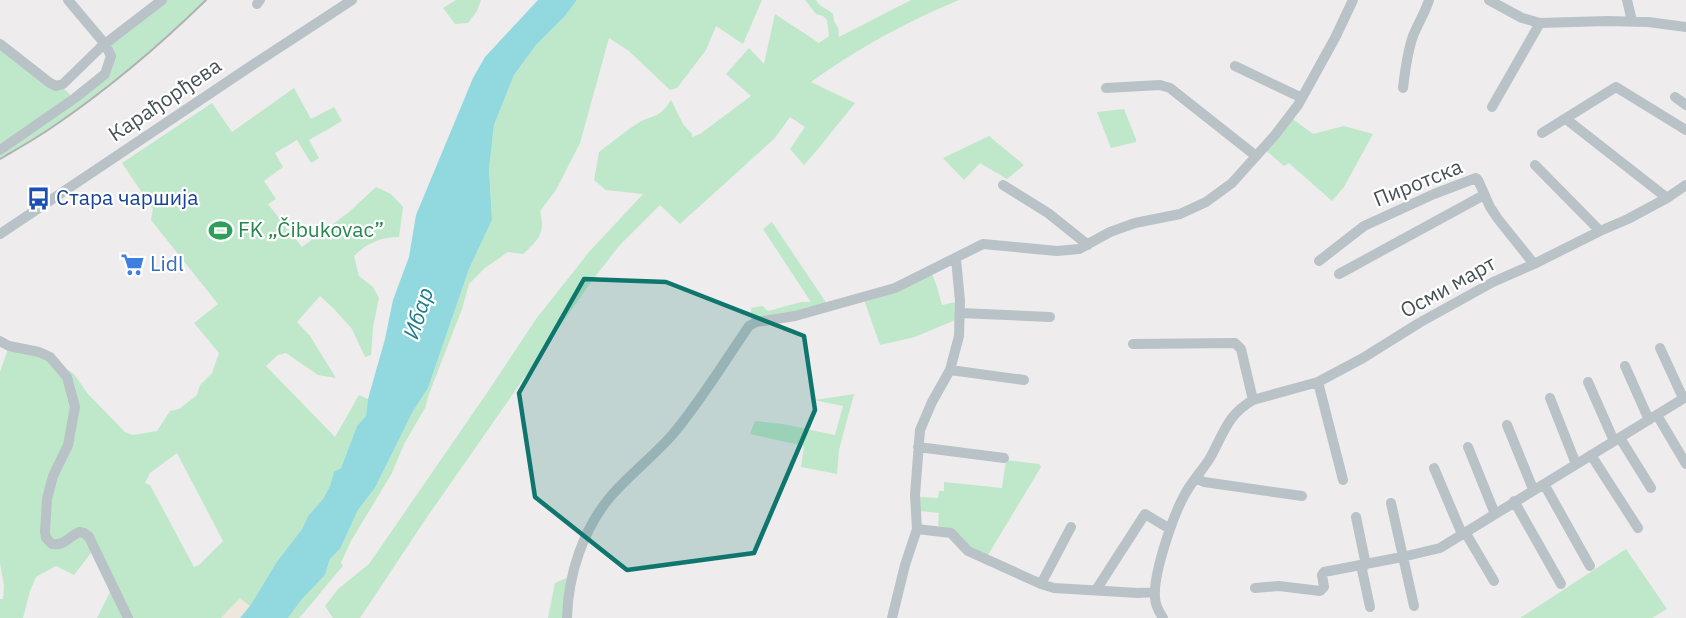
<svg xmlns="http://www.w3.org/2000/svg" width="1686" height="618" font-family="'IBM Plex Sans',sans-serif">
<style>
.green{fill:#bfe8ca;fill-rule:evenodd}
.sand{fill:#eee7de}
.water{fill:#91d9df}
.lines{fill:none;stroke-linecap:round;stroke-linejoin:round}
.minor{stroke:#b9c2c7;stroke-width:10}
.rail{stroke:#afb2b5;stroke-width:2}
.marked{fill:#0f766e;fill-opacity:0.2;stroke:#0f766e;stroke-width:4.5;stroke-linejoin:round}
.labels{text-anchor:middle;stroke-width:4.5;stroke-linejoin:round;paint-order:stroke}
.street-label{font-size:21px;fill:#475157;stroke:#fff}
.transit-label{font-size:21px;fill:#164399;stroke:#fff;text-anchor:start}
.leisure-label{font-size:21px;fill:#27864d;stroke:#fff;text-anchor:start}
.shop-label{font-size:21px;fill:#366cbe;stroke:#fff;text-anchor:start}
.water-label{font-size:22px;font-style:italic;fill:#1d7d86;stroke:#fff}
</style>
<rect width="100%" height="100%" fill="#eeecec"/>
<path class="green" d="M162,0H206C157,47 106,93 48,130C32,140 16,149 0,158V151L80,99L110,75L115,57L105,44Z
M456,0H481L477,11L468,23L455,24L443,8Z
M577,0H762L743,44L716,26L706,50L677,88L670,90L629,51L609,38L580,143L556,190L540,211C546,233 538,240 523,254L508,252L485,268L469,284L462,309L429,394L425,408L404,444L392,473L351,541L341,563L343,566C327,583 315,601 299,618H288L302,599L325,575L330,559L340,549L358,510L375,488L412,413L428,388L469,269L492,220L489,169L494,125L514,75L536,45L565,16Z
M805,0H816C820,8 827,8 833,14L834,21L838,28L839,37L911,0H959C906,22 858,48 811,82L855,103L818,149L804,165L790,149L805,127L790,117L775,138L680,224L660,205L619,246L591,282L425,520L360,618H333L325,606L338,589L369,564L491,387L536,319L589,252L643,194L606,190L594,180L599,152C611,143 623,133 635,125C651,114 659,120 671,100L683,124L692,134V137L700,134L751,96L726,74L749,48L764,64L775,14L819,43L829,36L827,20L823,16L816,14Z
M0,45L64,89L70,94L69,99L0,144Z
M294,88L311,119L334,107L342,121L309,140L319,158L311,163L297,140L275,153L283,167L264,181L276,199L268,204L302,247L349,212L376,187L391,194L403,207L399,237C381,237 367,243 354,256L359,276L373,287L379,298L373,327L371,355L365,357L352,329L335,310L320,296L297,322L310,336L336,378L318,375L286,353L278,355L266,366L335,437L359,395L368,399L366,416L357,426L341,468L334,473L330,486L323,499L308,516L302,529L276,563L250,606L240,618H97L113,586L94,549L74,575L56,566L36,577L30,591L23,618H0V599H3L4,586L0,563V372L9,346L39,352L63,373L68,370L74,374L88,394L125,432L133,435L157,431L170,411L179,409L197,395L200,385L212,373L219,353L194,323L218,304L151,220L153,209L122,163L212,103L232,132ZM177,453L223,541L199,565L194,567L150,485L145,483L150,473Z
M1124,109L1136,139V142L1111,148L1097,112Z
M1289,116L1313,134L1344,126L1373,134L1344,187L1332,201L1289,163L1284,166L1264,149Z
M989,136L1024,165L1007,179L980,163L964,180L943,158Z
M772,222L829,307L756,322L751,317V308L762,306L768,311L801,302H811L763,229Z
M931,271L937,287L942,305L960,301V318L915,337L880,345L863,297Z
M854,394L839,450L837,474L801,467L804,446L750,434L755,421L783,424L835,435L843,406L814,400Z
M1006,460L1039,464L1041,467L985,560L951,533L938,526L939,513L920,511V497L938,498L939,491H944V482L1002,488Z
M1626,549L1667,609L1652,618H1520Z
M573,575L567,618H548L555,583Z"/>
<path class="sand" d="M240,598L250,606L240,618H221Z"/>
<path class="water" d="M538,0H577L565,16L536,45L514,75L494,125L489,169L492,220L469,269L428,388L412,413L375,488L358,510L340,549L330,559L325,575L302,599L288,618H240L250,606L276,563L302,529L308,516L323,499L330,486L334,472L341,468L357,426L366,416L368,399L385,339L393,300L409,257L416,215L473,78L485,57Z"/>
<g class="lines">
<path class="minor" d="M1489,0L1522,18L1540,23L1607,21L1648,22L1686,27
M1627,0L1632,21
M257,4L260,0
M0,44L50,83L56,86L63,84L101,47L162,0
M1235,66L1302,98
M1106,88L1160,85L1170,88L1256,156
M1403,88C1405,71 1407,53 1413,36C1418,23 1425,13 1429,0
M1675,97L1686,105
M1492,107L1540,23
M1566,119L1667,198
M1542,133L1616,87L1686,130
M0,150L75,98L105,74L111,56L105,44L68,0
M1535,165L1600,231
M1003,185L1048,213L1088,245
M0,234L254,64L352,0
M1319,261L1364,226L1434,194L1476,178L1478,180L1490,207L1498,219L1534,264
M1339,274L1484,195
M960,313L1050,317
M0,341L9,346L39,352L50,357L67,377L75,407L68,445L53,476L47,499L45,532L46,538L52,544C64,546 69,537 79,532L84,533L89,537L128,618
M1133,344L1235,343L1241,349L1253,400
M1660,348L1683,398
M1625,366L1649,420
M950,370L1024,380
M1318,382L1343,480
M1588,382L1614,441
M1550,398L1576,464
M1657,415L1686,464
M1507,425L1533,489
M1620,438L1651,488
M918,447L1004,458
M1468,447L1495,514
M1591,455L1638,528
M1434,468L1462,534
M1196,478L1204,482L1302,496
M1544,484L1590,566
M1514,501L1561,584
M1391,503L1414,606
M1356,517L1366,565
M917,529L951,533L968,551L1041,584L1054,588L1138,593L1155,592
M1465,532L1494,581
M1361,565L1370,607
M1041,584L1071,527
M1255,588L1279,586L1320,591L1324,587L1322,575L1324,572L1402,557L1440,548L1686,397
M1096,590L1145,514L1170,529
M567,618C568,575 583,529 611,496C630,474 654,456 673,434C701,401 724,362 749,326L756,322L795,316L895,288L983,244L1057,251L1079,249L1110,232L1135,223L1180,214L1206,202L1232,183L1275,135L1298,105L1335,38L1353,0
M892,618L905,565L917,529L915,495L920,430L932,402L950,370L959,336L960,301L956,259
M1163,618C1159,612 1155,605 1155,597C1153,574 1173,516 1184,496C1191,482 1202,471 1210,458C1224,433 1227,415 1253,400L1318,382L1363,358L1419,323L1493,282L1534,264L1600,231L1628,219L1667,198L1686,185"/>
<path class="rail" d="M0,159C17,149 35,139 51,128C107,90 158,47 206,0"/>
</g>
<path class="marked" d="M584,279L666,282L804,336L815,410L754,553L627,570L535,497L519,393Z"/>
<defs>
<symbol id="bus-bare" viewBox="-9 -9 18 18"><path d="M-5-6H5V4H4V6H2V4H-2V6H-4V4H-5ZM-3.5-4V0h7V-4ZM-3.5 1.2v1.5H-2V1.2ZM2 1.2v1.5H3.5V1.2Z" fill="#1a4fb4" stroke="#fff" stroke-width="2.5" paint-order="stroke"/></symbol>
<symbol id="stadium-bare" viewBox="-9 -9 18 18"><path d="M0-5a6.5 5 0 1 0 0 10a6.5 5 0 1 0 0-10ZM-3.5-1.8h7v3.6h-7Z" fill="#2e9e5b" stroke="#fff" stroke-width="2.5" paint-order="stroke"/></symbol>
<symbol id="supermarket-bare" viewBox="-9 -9 18 18"><path d="M-6-5.5h2.5l.6 2H6L4.5 2H-2.5L-4.4-4H-6ZM-1.5 3.2a1.3 1.3 0 1 0 .1 0ZM3 3.2a1.3 1.3 0 1 0 .1 0Z" fill="#3f7fe0" stroke="#fff" stroke-width="2.5" paint-order="stroke"/></symbol>
</defs>
<g fill-rule="evenodd">
<use href="#bus-bare" x="22" y="182" width="33" height="33"/>
<use href="#stadium-bare" x="204" y="214" width="33" height="33"/>
<use href="#supermarket-bare" x="116" y="248" width="33" height="33"/>
</g>
<g class="labels">
<g class="street-label">
<text transform="translate(165 100) rotate(-34)" y="7">Карађорђева</text>
<text transform="translate(1418 183) rotate(-22)" y="7">Пиротска</text>
<text transform="translate(1448 287) rotate(-29)" y="7">Осми март</text>
</g>
<g class="transit-label">
<text x="56" y="205">Стара чаршија</text>
</g>
<g class="leisure-label">
<text x="238" y="237">FK „Čibukovac”</text>
</g>
<g class="shop-label">
<text x="150" y="271">Lidl</text>
</g>
<g class="water-label">
<text transform="translate(418 313) rotate(-72)" y="8">Ибар</text>
</g>
</g>
</svg>
